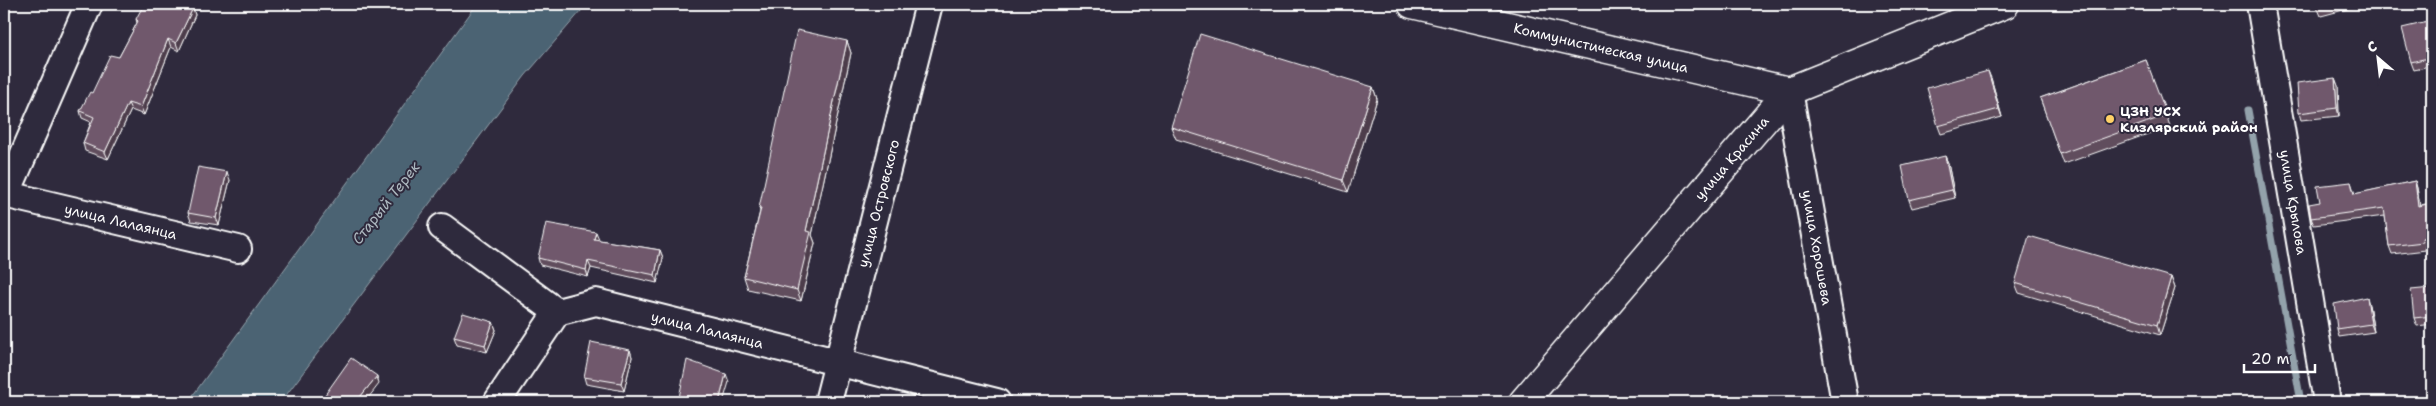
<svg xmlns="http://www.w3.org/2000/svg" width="2436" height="406" viewBox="0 0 2436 406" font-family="'Shantell Sans',sans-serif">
	<rect width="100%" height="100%" fill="#2f2a3d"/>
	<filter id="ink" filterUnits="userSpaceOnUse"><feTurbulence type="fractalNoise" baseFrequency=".02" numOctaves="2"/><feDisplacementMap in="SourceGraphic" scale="10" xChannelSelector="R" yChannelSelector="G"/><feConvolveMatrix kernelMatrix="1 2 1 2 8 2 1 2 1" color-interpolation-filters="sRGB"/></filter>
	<g filter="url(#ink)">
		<path fill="#4b6473" stroke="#93a2ab" d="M477,4H587L525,76L281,402H188Z"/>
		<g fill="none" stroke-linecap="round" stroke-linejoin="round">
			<path stroke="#93a2ab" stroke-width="7" d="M2248,110L2301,402"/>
			<defs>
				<g id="minor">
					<path id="s1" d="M2260,4L2327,402"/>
					<path id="s2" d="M1789,91L1845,402"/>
					<path id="s3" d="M4,194L238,249"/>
					<path d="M6,195L89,4"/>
					<path id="s4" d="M442,227L557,312L596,302L997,402"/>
					<path d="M497,402L557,312"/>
					<path id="s5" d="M828,402L929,4"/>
				</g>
				<g id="tertiary">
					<path id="s6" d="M1412,4L1789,91"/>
					<path id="s7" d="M1523,402L1789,91L2005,4"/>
				</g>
			</defs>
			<use href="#minor" stroke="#fff" stroke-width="30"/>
			<use href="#tertiary" stroke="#fff" stroke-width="31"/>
			<use href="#minor" stroke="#2f2a3d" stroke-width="26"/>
			<use href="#tertiary" stroke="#2f2a3d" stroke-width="28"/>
		</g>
		<g fill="#604d5d" stroke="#fff">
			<path d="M840,4H857L856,8Z"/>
			<path d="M2316,4H2366L2321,16Z"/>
			<path d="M193,8L195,15L179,51L171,47L144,115L131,110L108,159L85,151L83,143L91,122L82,118L80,111L119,57L137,23L136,19Z"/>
			<path d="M2432,21V65L2414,70L2411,62Z"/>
			<path d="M847,41L851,53L812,235L815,243L801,301L748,289L744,277L760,211L759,208Z"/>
			<path d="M2146,60L2170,126L2064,164L2040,98Z"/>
			<path d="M1991,78L2002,117L1941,134L1938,126Z"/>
			<path d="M2335,78L2338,86L2339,116L2301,120L2299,113Z"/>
			<path d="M1373,87L1377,99L1348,192L1176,139L1171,127Z"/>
			<path d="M1945,156L1948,163L1955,198L1912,208L1909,200Z"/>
			<path d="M230,180L219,225L191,221L188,213Z"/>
			<path d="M2415,181L2417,188L2420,205L2432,203V244L2425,246L2426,250L2392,254L2389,246L2385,216L2314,225L2311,218L2320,202L2351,182L2355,194Z"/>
			<path d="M599,239V240L660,250L663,258L657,283L591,268L588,277L540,265L538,258Z"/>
			<path d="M2171,277L2175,288L2160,335L2019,293L2015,283Z"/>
			<path d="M2432,288V324L2417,326L2414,318Z"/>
			<path d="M2369,305L2374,332L2339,337L2337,329Z"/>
			<path d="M493,322L496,330L487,352L457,345L454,337Z"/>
			<path d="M630,350L632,357L624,391L586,384L584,377Z"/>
		</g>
		<g fill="#4e3e4c" stroke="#fff">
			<path d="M193,8L195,15L179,51L176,43Z"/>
			<path d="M168,39L171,47L144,115L141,107Z"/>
			<path d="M847,41L851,53L812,235L815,243L801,301L797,290L806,231Z"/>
			<path d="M1988,71L1991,78L2002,117L1999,109Z"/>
			<path d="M2335,78L2338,86L2339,116L2337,108Z"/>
			<path d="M1373,87L1377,99L1348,192L1343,180Z"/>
			<path d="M128,103L131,110L108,159L105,152Z"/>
			<path d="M1945,156L1948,163L1955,198L1952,190Z"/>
			<path d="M227,172L230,180L219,225L216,218Z"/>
			<path d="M2415,181L2417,188L2421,213L2418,206Z"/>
			<path d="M596,232L599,239L597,247L594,239Z"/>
			<path d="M660,250L663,258L657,283L655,275Z"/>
			<path d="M588,261L591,268L588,277L586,270Z"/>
			<path d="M2171,277L2175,288L2160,335L2157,325Z"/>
			<path d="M2367,297L2369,305L2374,332L2371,324Z"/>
			<path d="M493,322L496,330L487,352L485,345Z"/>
			<path d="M630,350L632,357L624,391L621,383Z"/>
			<path d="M726,374L729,382L723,402H719Z"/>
			<path d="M377,376L379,384L365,402H356Z"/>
		</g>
		<g fill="#70596c" stroke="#fff">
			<path d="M144,4H185L193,8L176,43L168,39L141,107L128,103L105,152L83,143L94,117L80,111L90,92L92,93L110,55L119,57L138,21L136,19Z"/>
			<path d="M2432,21V57L2411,62L2402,28Z"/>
			<path d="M797,30L847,41L806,231L811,232L797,290L744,277L761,208H759Z"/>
			<path d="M1200,34L1373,87L1343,180L1171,127Z"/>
			<path d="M2146,60L2167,115L2060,154L2040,98Z"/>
			<path d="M1988,71L1999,109L1938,126L1927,88Z"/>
			<path d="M2335,78L2337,108L2299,113L2297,83Z"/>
			<path d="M1945,156L1952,190L1909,200L1902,166Z"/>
			<path d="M198,167L227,172L216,218L188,213Z"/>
			<path d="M2415,181L2418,206L2432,203V236L2422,238L2423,242L2389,246L2384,208L2311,218L2309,204L2320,202L2317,186L2351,182L2354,194Z"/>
			<path d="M546,223L596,232L594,239L660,250L655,275L588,261L586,270L538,258Z"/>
			<path d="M2029,236L2171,277L2157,325L2015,283Z"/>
			<path d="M2432,288V316L2414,318L2411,290Z"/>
			<path d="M2367,297L2371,324L2337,329L2334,304Z"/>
			<path d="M463,313L493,322L485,345L454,337Z"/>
			<path d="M591,342L630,350L621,383L584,377Z"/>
			<path d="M351,358L377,376L356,402H326L322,399Z"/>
			<path d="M687,360L726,374L719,402H678Z"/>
		</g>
	</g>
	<circle fill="#ffd166" stroke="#2f2a3d" stroke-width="2" cx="2110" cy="119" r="5"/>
	<g text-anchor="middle" stroke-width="4" stroke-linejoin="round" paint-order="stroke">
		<g font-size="14" fill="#fff" stroke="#2f2a3d">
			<text dy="5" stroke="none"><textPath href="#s6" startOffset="194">Коммунистическая улица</textPath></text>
			<text dy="5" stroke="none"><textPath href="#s7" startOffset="321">улица Красина</textPath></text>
			<text dy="5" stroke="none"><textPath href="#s5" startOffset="205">улица Островского</textPath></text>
			<text dy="5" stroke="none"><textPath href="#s1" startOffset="201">улица Крылова</textPath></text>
			<text dy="5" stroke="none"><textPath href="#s3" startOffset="120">улица Лалаянца</textPath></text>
			<text dy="5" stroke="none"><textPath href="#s2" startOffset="159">улица Хорошева</textPath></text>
			<text dy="5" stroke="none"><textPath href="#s4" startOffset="298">улица Лалаянца</textPath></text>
		</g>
		<g font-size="14" font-weight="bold" fill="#fff" stroke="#2f2a3d" text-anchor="start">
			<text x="2120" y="116">ЦЗН УСХ<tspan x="2120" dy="16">Кизлярский район</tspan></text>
		</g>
		<g font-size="15" font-style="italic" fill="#aeb9c0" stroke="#2f2a3d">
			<text transform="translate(386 203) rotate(-52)" y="5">Старый Терек</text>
		</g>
	</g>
	<rect width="2436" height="406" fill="none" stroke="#2f2a3d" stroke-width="20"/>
	<rect x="10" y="10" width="2416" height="386" fill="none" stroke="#fff" stroke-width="2" filter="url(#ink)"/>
	<g transform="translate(2378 58) rotate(332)" stroke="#2f2a3d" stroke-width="4" paint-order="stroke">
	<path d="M0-4L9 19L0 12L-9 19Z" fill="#ffffff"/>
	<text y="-8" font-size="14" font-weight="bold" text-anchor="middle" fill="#ffffff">С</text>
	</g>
	<path d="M2244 364v8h71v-8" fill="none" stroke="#ffffff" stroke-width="2.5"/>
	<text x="2251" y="364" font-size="15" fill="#ffffff" stroke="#2f2a3d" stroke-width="4" paint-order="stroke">20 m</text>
</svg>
